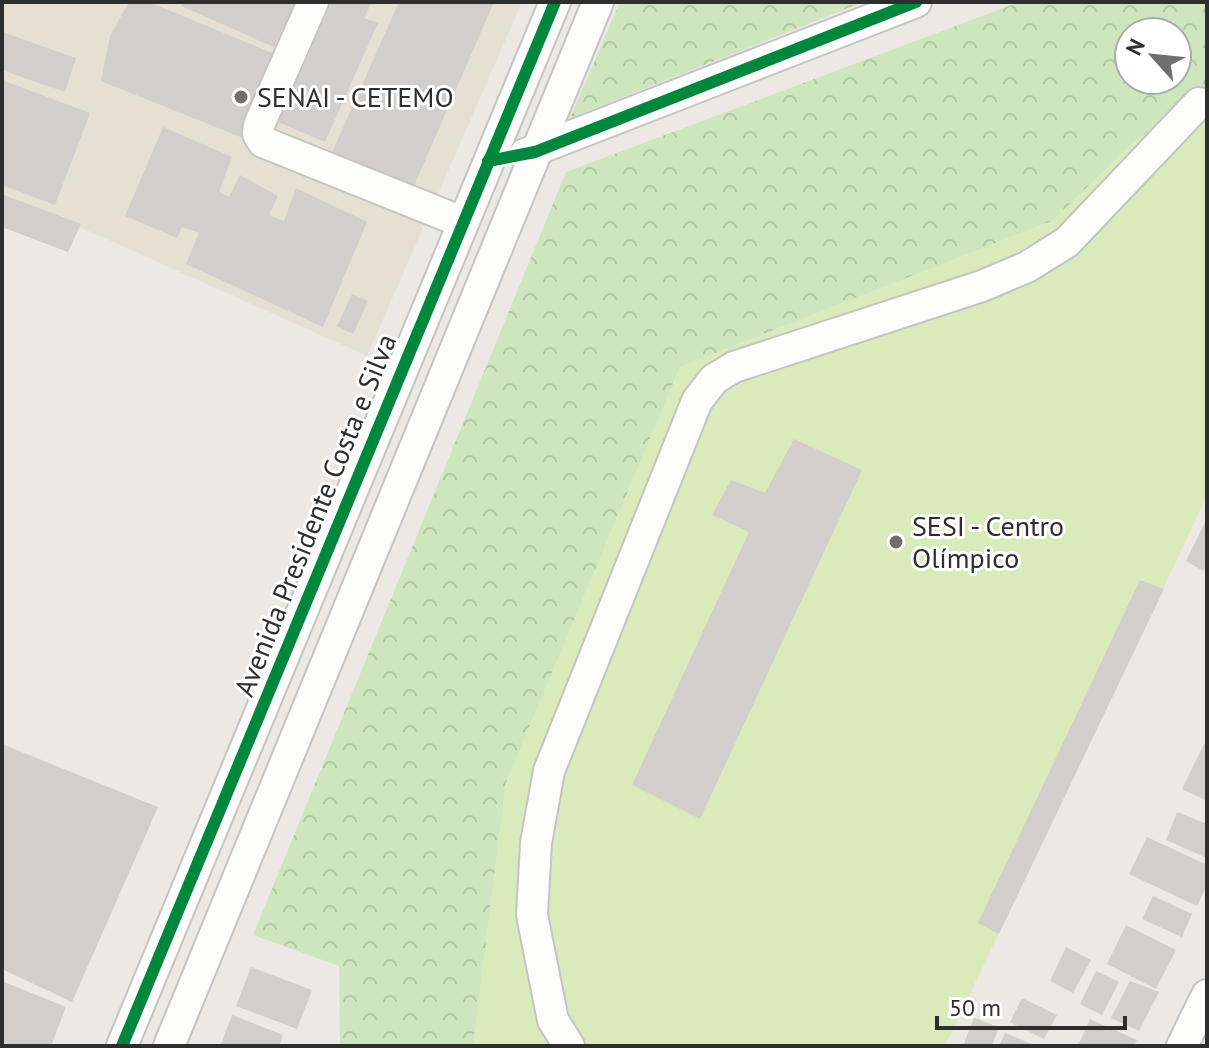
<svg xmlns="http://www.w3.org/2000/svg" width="1209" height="1048" viewBox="0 0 1209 1048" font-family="'PT Sans',sans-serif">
	<defs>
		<pattern id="forest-crowns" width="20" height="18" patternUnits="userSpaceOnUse" patternTransform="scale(2)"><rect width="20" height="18" fill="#cee6be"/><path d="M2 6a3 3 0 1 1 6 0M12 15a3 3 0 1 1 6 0" fill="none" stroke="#b1c6a4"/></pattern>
	</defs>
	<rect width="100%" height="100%" fill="#ece8e4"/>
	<path fill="#e6e0d3" d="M2,2H522L367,356L2,192Z"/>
	<g fill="url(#forest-crowns)" fill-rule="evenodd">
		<path d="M620,2H864L570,118Z"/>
		<path d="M1019,2H1207V85L1130,146L1052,221L680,367L506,783L473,1046H340L339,966L253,935L566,172ZM1129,32H1177V80H1129Z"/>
	</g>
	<path fill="#d9eabb" d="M1207,85V496L945,1046L473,1045L506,783L680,367L1052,221L1130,146Z"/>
	<g fill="#d1cecb">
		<path d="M129,2H149L277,55L254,94L243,138L101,81L110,36Z"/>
		<path d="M183,2H295L274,47L181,6Z"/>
		<path d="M332,2H372L364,18L378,23L325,142L278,122Z"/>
		<path d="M399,2H494L410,195L330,157Z"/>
		<path d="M2,32L76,58L65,92L2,70Z"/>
		<path d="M2,80L90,113L55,205L2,185Z"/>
		<path d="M163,127L232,157L219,192L229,197L240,175L278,196L269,215L284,221L296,188L367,222L323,327L186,264L199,233L182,227L177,238L125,216Z"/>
		<path d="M2,194L81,224L68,252L2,227Z"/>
		<path d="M352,294L368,301L353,334L337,326Z"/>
		<path d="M794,439L862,470L700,819L632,785L749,532L712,515L731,480L765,493Z"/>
		<path d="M1207,518V563L1203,571L1186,561Z"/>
		<path d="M1140,580L1164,589L999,934L978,923Z"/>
		<path d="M2,744L158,807L72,1002L2,969Z"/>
		<path d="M1204,744L1207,746V801L1182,789Z"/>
		<path d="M1177,812L1207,824V858L1166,840Z"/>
		<path d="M1147,837L1207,865V885L1197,906L1129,874Z"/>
		<path d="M1153,896L1192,914L1182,937L1142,919Z"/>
		<path d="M1126,925L1176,950L1156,989L1107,964Z"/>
		<path d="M1066,947L1091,960L1073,993L1050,981Z"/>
		<path d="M251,967L312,990L297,1029L236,1006Z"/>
		<path d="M1096,971L1119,982L1102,1015L1080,1004Z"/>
		<path d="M2,981L66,1007L51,1046H2Z"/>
		<path d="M1130,981L1159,992L1139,1031L1111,1018Z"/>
		<path d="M1022,998L1057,1015L1044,1039L1010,1022Z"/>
		<path d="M232,1015L283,1035L279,1046H220Z"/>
		<path d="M974,1018L999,1027L992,1046H963Z"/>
		<path d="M1090,1019L1137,1040L1134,1046H1078Z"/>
		<path d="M1005,1033L1037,1046H999Z"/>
	</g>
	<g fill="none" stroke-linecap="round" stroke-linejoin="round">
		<defs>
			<g id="minor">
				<path d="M313,2L259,125L258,134L263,142L462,222"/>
				<path d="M525,154L916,2"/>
				<path d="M122,1046L555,2"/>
				<path d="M169,1046L598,2"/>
				<path d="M569,1046L553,1020L532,915L536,843L549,771L697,401L714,379L734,367L982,286L1027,267L1067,242L1199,103"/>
				<path d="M1182,1046L1207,995"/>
			</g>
		</defs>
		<use href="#minor" stroke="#c5c4c5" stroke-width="34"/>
		<use href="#minor" stroke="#fcfcfb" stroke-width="30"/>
		<defs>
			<g id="cycleway">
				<path d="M488,161L535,152L916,2"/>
				<path d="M122,1046L555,2"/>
			</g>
		</defs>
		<use href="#cycleway" stroke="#fff" stroke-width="17"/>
		<use href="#cycleway" stroke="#00873e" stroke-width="12"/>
	</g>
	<g fill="#706f6e" stroke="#fff" stroke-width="3">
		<circle cx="241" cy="97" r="8"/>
		<circle cx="896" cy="542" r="8"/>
	</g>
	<g text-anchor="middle" stroke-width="6" stroke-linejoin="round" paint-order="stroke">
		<g font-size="28" fill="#2e2e2e" stroke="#fff" text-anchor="start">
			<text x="257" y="107">SENAI - CETEMO</text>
			<text x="912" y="536">SESI - Centro<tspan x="912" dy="32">Olímpico</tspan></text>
		</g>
		<g font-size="28" fill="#2e2e2e" stroke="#fff">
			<text transform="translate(315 515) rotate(-68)" y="10">Avenida Presidente Costa e Silva</text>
		</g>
	</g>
	<rect width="1209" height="1048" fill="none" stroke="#2e2e2e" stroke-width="8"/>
	<g transform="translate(1153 56) rotate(297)"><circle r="38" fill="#ffffff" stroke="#ababab" stroke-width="2"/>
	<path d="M0-6L14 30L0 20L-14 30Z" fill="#706f6e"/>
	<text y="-12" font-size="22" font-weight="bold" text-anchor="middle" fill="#2e2e2e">N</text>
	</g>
	<path d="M937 1016v12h188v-12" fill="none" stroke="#2e2e2e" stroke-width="4"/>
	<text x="949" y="1016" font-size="24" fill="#2e2e2e" stroke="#ffffff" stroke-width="6" paint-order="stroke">50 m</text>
</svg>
